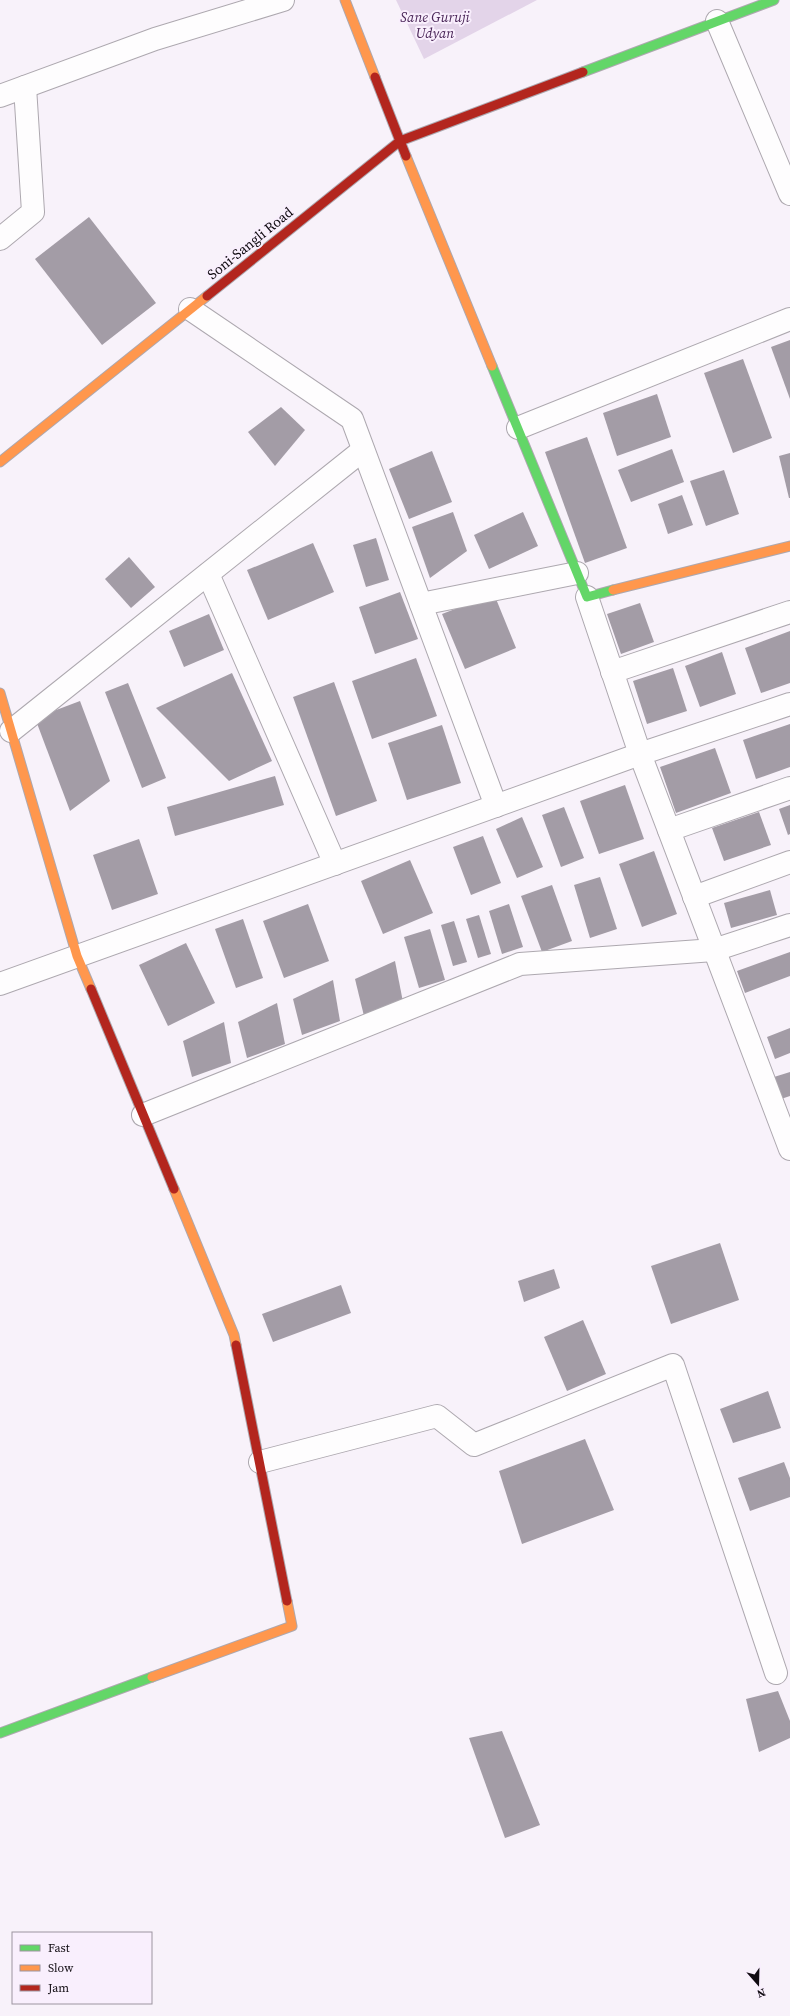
<svg xmlns="http://www.w3.org/2000/svg" width="790" height="2016" viewBox="0 0 790 2016" font-family="'Source Serif 4',serif">
	<rect width="100%" height="100%" fill="#f8f2fa"/>
	<path fill="#e3d4e9" d="M396,0H537L424,59Z"/>
	<g fill="#a39ca6">
		<path d="M89,217L156,303L102,345L35,259Z"/>
		<path d="M790,340V399L771,347Z"/>
		<path d="M743,359L772,438L733,453L704,373Z"/>
		<path d="M657,394L671,437L617,456L603,413Z"/>
		<path d="M281,407L305,430L275,466L248,432Z"/>
		<path d="M587,437L627,548L585,563L545,452Z"/>
		<path d="M672,449L684,482L631,502L618,470Z"/>
		<path d="M432,451L452,502L409,519L389,469Z"/>
		<path d="M790,453V498H789L779,456Z"/>
		<path d="M724,470L739,514L706,526L690,481Z"/>
		<path d="M682,495L693,525L668,534L658,504Z"/>
		<path d="M453,512L467,551L430,578L412,527Z"/>
		<path d="M523,512L538,546L489,569L474,535Z"/>
		<path d="M376,538L389,580L366,587L353,545Z"/>
		<path d="M313,543L334,592L268,620L247,570Z"/>
		<path d="M129,557L155,587L131,608L105,579Z"/>
		<path d="M400,592L418,639L375,654L359,607Z"/>
		<path d="M494,594L516,648L465,669L442,614Z"/>
		<path d="M640,603L654,642L621,654L607,614Z"/>
		<path d="M209,614L224,650L184,667L169,631Z"/>
		<path d="M790,631V683L761,693L745,648Z"/>
		<path d="M722,652L736,694L700,707L685,666Z"/>
		<path d="M416,658L437,716L372,739L352,681Z"/>
		<path d="M673,668L687,711L647,724L633,681Z"/>
		<path d="M232,673L272,761L229,781L156,708Z"/>
		<path d="M334,682L377,801L336,816L293,697Z"/>
		<path d="M128,683L166,778L142,788L105,692Z"/>
		<path d="M80,701L110,781L70,811L35,718Z"/>
		<path d="M790,724V767L756,779L743,740Z"/>
		<path d="M442,725L461,783L407,800L388,743Z"/>
		<path d="M715,748L731,793L676,813L660,767Z"/>
		<path d="M275,776L284,805L175,836L167,807Z"/>
		<path d="M625,785L644,839L599,854L580,801Z"/>
		<path d="M790,805V834L788,835L779,809Z"/>
		<path d="M564,807L584,858L561,867L542,815Z"/>
		<path d="M759,812L771,845L724,861L712,828Z"/>
		<path d="M522,817L543,867L517,878L496,829Z"/>
		<path d="M483,836L501,883L471,895L453,847Z"/>
		<path d="M139,839L158,894L112,910L93,855Z"/>
		<path d="M654,851L677,914L642,927L619,864Z"/>
		<path d="M410,860L433,913L383,934L361,881Z"/>
		<path d="M600,877L617,929L590,938L574,885Z"/>
		<path d="M552,885L572,941L542,952L521,896Z"/>
		<path d="M770,890L777,915L731,928L724,903Z"/>
		<path d="M308,904L329,961L284,978L263,921Z"/>
		<path d="M509,904L523,947L502,954L489,911Z"/>
		<path d="M479,915L491,954L478,958L466,919Z"/>
		<path d="M243,919L263,978L236,988L215,929Z"/>
		<path d="M454,921L467,962L453,966L441,925Z"/>
		<path d="M430,929L445,980L419,988L404,937Z"/>
		<path d="M186,943L215,1003L168,1026L139,965Z"/>
		<path d="M790,952V976L745,993L737,971Z"/>
		<path d="M395,961L403,1002L364,1016L355,979Z"/>
		<path d="M333,980L340,1021L302,1035L293,999Z"/>
		<path d="M277,1003L285,1044L247,1058L238,1022Z"/>
		<path d="M224,1022L231,1063L192,1077L183,1041Z"/>
		<path d="M790,1028V1053L775,1059L767,1037Z"/>
		<path d="M790,1072V1096L781,1099L774,1077Z"/>
		<path d="M720,1243L739,1300L671,1324L651,1266Z"/>
		<path d="M554,1269L560,1288L524,1302L518,1281Z"/>
		<path d="M341,1285L351,1313L273,1342L262,1314Z"/>
		<path d="M583,1320L606,1374L567,1391L544,1337Z"/>
		<path d="M768,1391L781,1428L733,1443L720,1409Z"/>
		<path d="M585,1439L614,1510L522,1544L499,1471Z"/>
		<path d="M784,1462L790,1478V1497L750,1511L738,1478Z"/>
		<path d="M778,1691L790,1721V1738L759,1752L746,1699Z"/>
		<path d="M502,1731L540,1825L505,1838L469,1738Z"/>
	</g>
	<g fill="none" stroke-linecap="round" stroke-linejoin="round">
		<defs>
			<g id="street">
				<path d="M717,21L790,194"/>
				<path d="M0,96L155,39L283,0"/>
				<path d="M0,239L33,212L25,87"/>
				<path d="M190,309L352,419L496,806"/>
				<path d="M518,428L790,319"/>
				<path d="M208,574L335,864"/>
				<path d="M421,604L577,573"/>
				<path d="M612,672L790,612"/>
				<path d="M790,704L640,754L790,1149"/>
				<path d="M11,731L363,450"/>
				<path d="M669,830L790,788"/>
				<path d="M694,897L790,862"/>
				<path d="M0,984L640,754L587,597"/>
				<path d="M143,1115L520,964L714,950L790,925"/>
				<path d="M260,1462L437,1416L474,1445L673,1365L776,1673"/>
			</g>
			<g id="fast">
				<path d="M583,72L774,0"/>
				<path d="M492,366L587,597L613,590"/>
				<path d="M0,1733L152,1677"/>
			</g>
			<g id="slow">
				<path d="M345,0L375,77"/>
				<path d="M406,156L492,366"/>
				<path d="M0,462L207,296"/>
				<path d="M613,590L790,546"/>
				<path d="M0,693L77,956L91,989"/>
				<path d="M174,1189L234,1335L236,1345"/>
				<path d="M152,1677L292,1626L287,1601"/>
			</g>
			<g id="jam">
				<path d="M406,156L400,141L583,72"/>
				<path d="M207,296L400,141L375,77"/>
				<path d="M91,989L174,1189"/>
				<path d="M236,1345L287,1601"/>
			</g>
		</defs>
		<use href="#street" stroke="#ada8af" stroke-width="24"/>
		<use href="#fast" stroke="#ada8af" stroke-width="11"/>
		<use href="#slow" stroke="#ada8af" stroke-width="11"/>
		<use href="#jam" stroke="#ada8af" stroke-width="11"/>
		<use href="#street" stroke="#fefdfe" stroke-width="22"/>
		<use href="#fast" stroke="#63d668" stroke-width="9"/>
		<use href="#slow" stroke="#ff974d" stroke-width="9"/>
		<use href="#jam" stroke="#b3261e" stroke-width="9"/>
	</g>
	<g text-anchor="middle" stroke-width="4" stroke-linejoin="round" paint-order="stroke">
		<g font-size="14" font-style="italic" fill="#4b2759" stroke="#f9effd">
			<text x="435" y="22">Sane Guruji<tspan x="435" dy="16">Udyan</tspan></text>
		</g>
		<g font-size="14" fill="#100b11" stroke="#f9effd">
			<text transform="translate(250 243) rotate(-39)" y="5">Soni-Sangli Road</text>
		</g>
	</g>
	<rect x="12" y="1932" width="140" height="72" fill="#f9effd" stroke="#9c949f"/>
	<rect x="20" y="1945" width="20" height="6" fill="#63d668" stroke="#9c949f"/>
	<text x="48" y="1952" font-size="12" fill="#100b11">Fast</text>
	<rect x="20" y="1965" width="20" height="6" fill="#ff974d" stroke="#9c949f"/>
	<text x="48" y="1972" font-size="12" fill="#100b11">Slow</text>
	<rect x="20" y="1985" width="20" height="6" fill="#b3261e" stroke="#9c949f"/>
	<text x="48" y="1992" font-size="12" fill="#100b11">Jam</text>
	<g transform="translate(758 1984) rotate(160)" stroke="#f9effd" stroke-width="3" paint-order="stroke">
	<path d="M0-3L7 15L0 10L-7 15Z" fill="#100b11"/>
	<text y="-6" font-size="11" font-weight="bold" text-anchor="middle" fill="#100b11">N</text>
	</g>
</svg>
